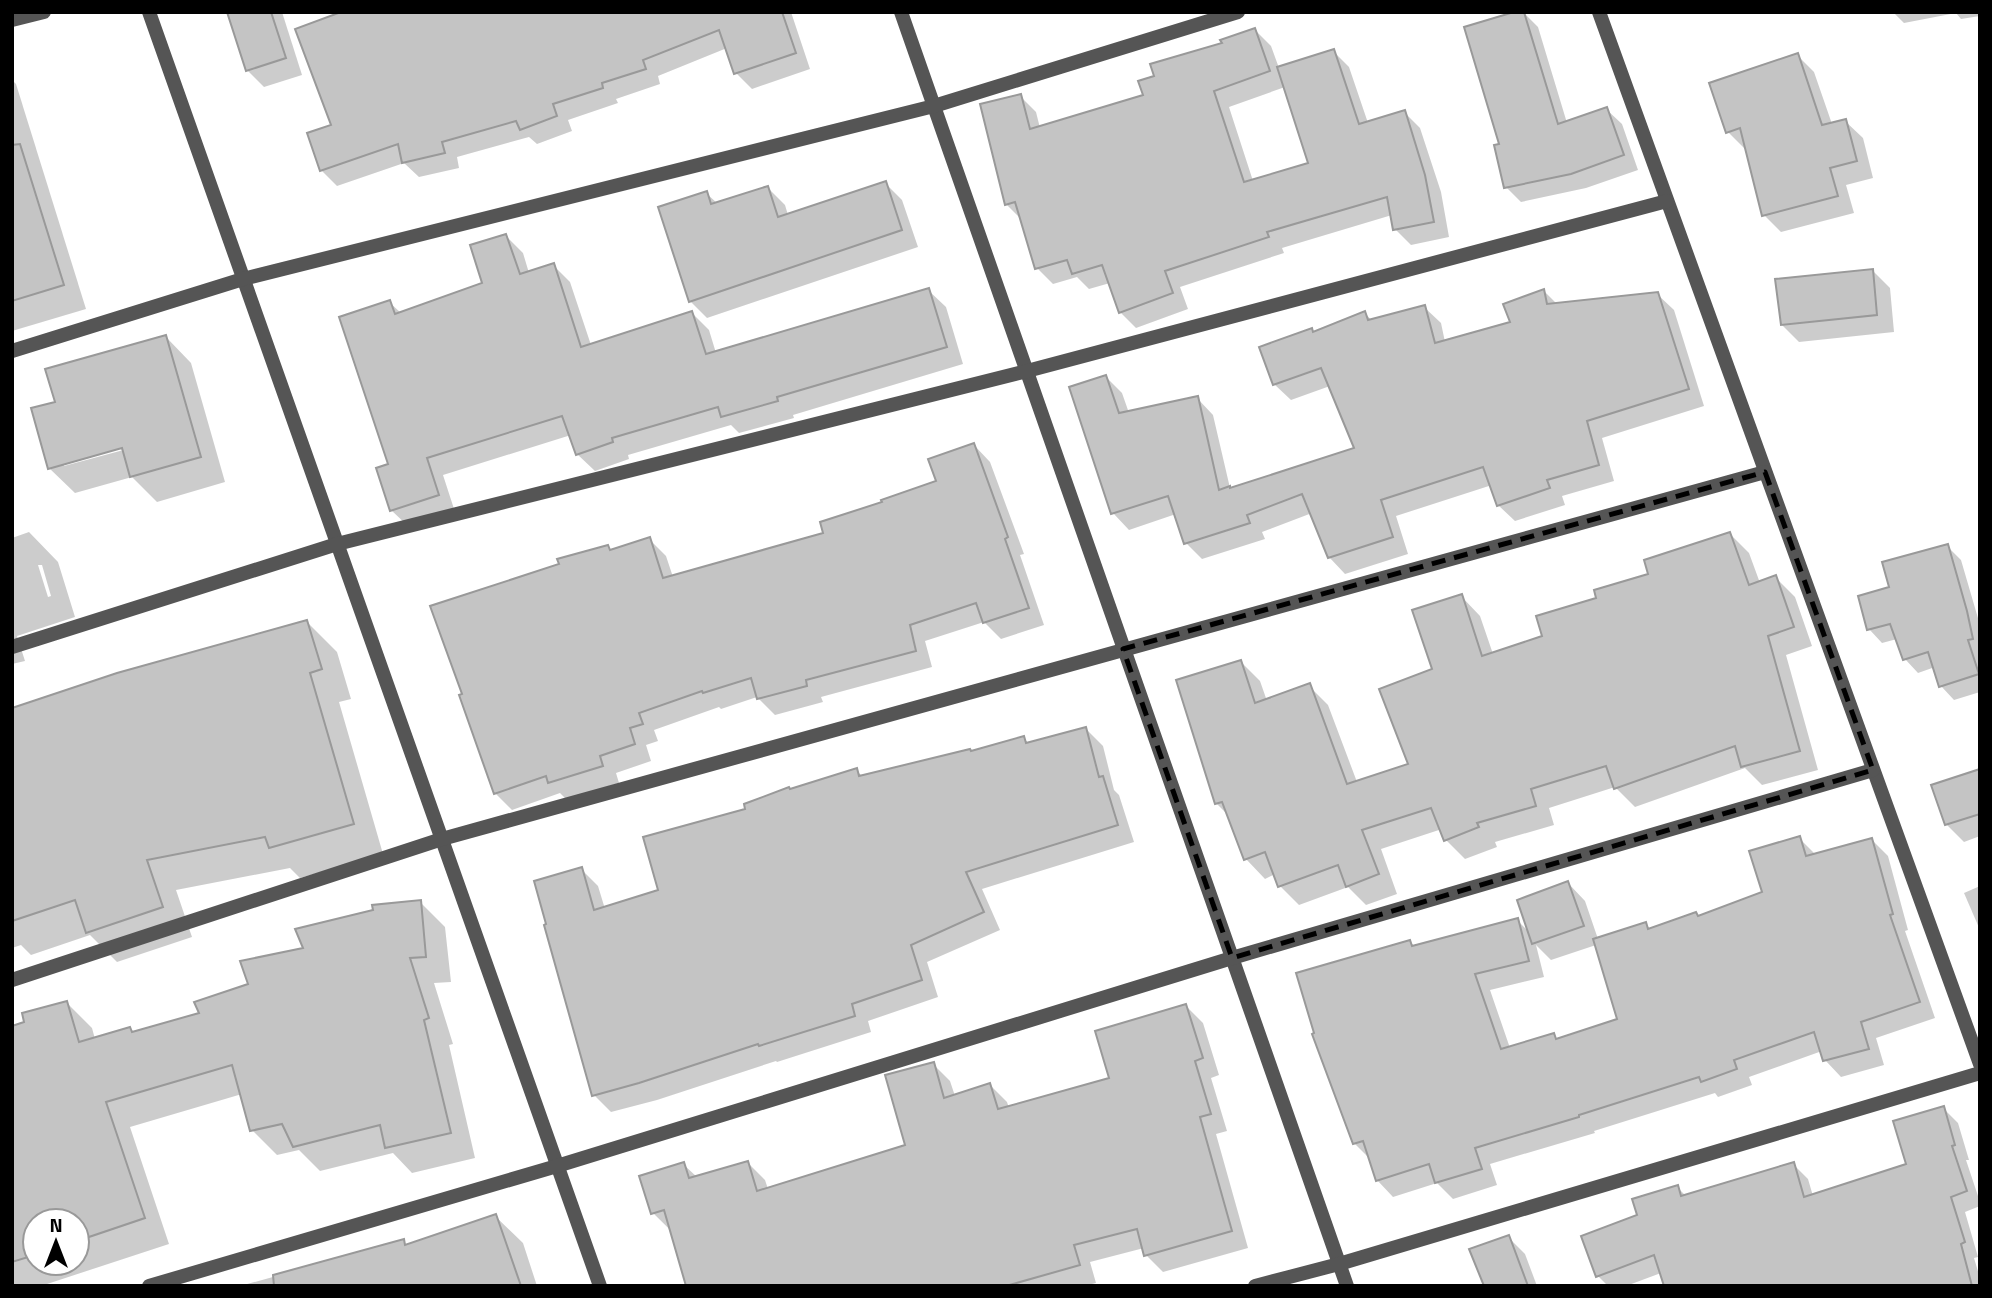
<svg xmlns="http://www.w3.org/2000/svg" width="1992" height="1298" viewBox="0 0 1992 1298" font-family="'Titillium Web',sans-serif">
	<rect width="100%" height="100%" fill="#fff"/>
	<g fill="#0003" fill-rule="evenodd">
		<path d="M229,12H282L302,75L264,87L247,70Z"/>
		<path d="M341,12H791L810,69L752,89L736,73L727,48L658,76L660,84L616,99L618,103L568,120L572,131L537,144L529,137L457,157L459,168L419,177L404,163L337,186L321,170L333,126Z"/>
		<path d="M1523,12L1538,27L1567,123L1606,109L1622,124L1638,170L1586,188L1521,202L1506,187L1501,145Z"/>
		<path d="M1893,12H1980V16L1961,19L1956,13L1904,23Z"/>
		<path d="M1255,30L1271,46L1279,68L1333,51L1349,67L1368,123L1404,112L1420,128L1441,192L1449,237L1411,245L1395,229L1392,215L1282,248L1284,253L1180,287L1188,309L1136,328L1120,312L1110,283L1089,289L1077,277L1053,284L1037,268L1022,220L1006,204L1020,96L1036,112L1040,128L1145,97L1224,44ZM1285,87L1310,164L1253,181L1229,107Z"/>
		<path d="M1797,55L1814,72L1832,124L1845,121L1863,138L1873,178L1846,185L1854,213L1781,232L1764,215L1747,149H1745L1728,132Z"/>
		<path d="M12,80L16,84L86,309L12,331Z"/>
		<path d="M885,183L902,200L918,247L707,318L690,301L706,193L718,204L768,188L785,205L788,215Z"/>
		<path d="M506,236L523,253L529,273L553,265L570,282L591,345L692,313L709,330L716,353L928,290L946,307L963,364L793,415L794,418L739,433L731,425L628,455L629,459L595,471L577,454L571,435L443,475L455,512L409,527L391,510L389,302L401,313L485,284Z"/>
		<path d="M1872,270L1890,288L1894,332L1799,342L1782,325Z"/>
		<path d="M1544,291L1557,304L1657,294L1674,310L1704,406L1602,438L1614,481L1562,496L1565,505L1515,521L1498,505L1492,485L1396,516L1408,554L1345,574L1329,557L1312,513L1262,532L1265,539L1202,559L1186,543L1176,514L1129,530L1113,513L1106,377L1122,393L1129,413L1197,398L1213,415L1230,488L1356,449L1330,386L1291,400L1274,384L1312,330L1314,333L1365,313L1372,321L1424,307L1441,323L1445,342L1512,324Z"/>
		<path d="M166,337L191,363L225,482L157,502L132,477L75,493L49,468L57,403ZM130,444L131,448L64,466V463Z"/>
		<path d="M974,445L990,462L1024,554L1020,555L1044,625L1001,639L984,622L925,641L932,667L821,697L823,702L775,715L757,697L721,709L719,707L654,730L658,741L646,745L651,761L616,773L619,783L566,799L560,793L512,810L495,793L561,565L607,546L612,551L649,539L666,556L673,577L825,534L938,483Z"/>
		<path d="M29,532L58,562L75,617L17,636L25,661L12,664V538ZM38,565H42L51,596L48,597Z"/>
		<path d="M1730,534L1749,553L1760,583L1775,577L1795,597L1812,646L1786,655L1818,770L1762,785L1745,768L1635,807L1615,787L1549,808L1554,825L1495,842L1497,847L1465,859L1446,840L1442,829L1381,849L1397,894L1366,905L1348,887L1299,905L1280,886L1275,874L1265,879L1246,859L1230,817L1216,803L1241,662L1260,681L1267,701L1309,686L1328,705L1357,782L1411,765L1434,670L1461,596L1480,616L1493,654L1545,637L1598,599L1650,575Z"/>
		<path d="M1947,546L1961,560L1980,625V692L1954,700L1941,686L1935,667L1918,673L1905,659L1897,639L1882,643L1869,629L1891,589Z"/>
		<path d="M307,622L337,652L351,699L339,702L383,854L300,878L290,868L176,890L192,937L117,962L90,935L31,955L21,945L12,948V710Z"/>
		<path d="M1086,729L1103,746L1114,790L1119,795L1134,842L982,889L1000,930L927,962L938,997L868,1021L871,1032L777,1062L776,1061L657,1100L611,1112L594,1095L581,869L598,886L605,909L660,891L748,810L856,770L863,777L972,753L1023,738L1029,744Z"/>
		<path d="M1980,771V836L1964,842L1946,824Z"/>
		<path d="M1799,838L1816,855L1872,840L1888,856L1908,930L1905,931L1935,1018L1876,1038L1884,1065L1841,1077L1825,1060L1822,1051L1749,1077L1752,1085L1718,1097L1715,1093L1594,1131L1595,1133L1490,1164L1497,1185L1453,1199L1437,1183L1393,1197L1377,1180L1370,1159L1354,1143L1409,942L1415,947L1517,920L1530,933L1568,883L1585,901L1598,939L1646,924L1651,930L1699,917L1764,893ZM1536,945L1551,960L1596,945L1619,1021L1558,1040L1553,1035L1510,1048L1490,990L1544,977Z"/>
		<path d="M1980,886V930L1964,893Z"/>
		<path d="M420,902L445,927L451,982L434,983L453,1044L449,1045L475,1158L412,1173L393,1153L320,1171L299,1150L277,1155L252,1130L242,1094L130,1127L169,1244L41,1286H12V1028L67,1003L92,1028L95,1039L130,1029L134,1033L201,1014L306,949ZM35,1221H77V1263H35Z"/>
		<path d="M1186,1006L1203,1023L1219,1075L1211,1078L1227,1131L1216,1134L1248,1248L1163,1272L1146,1255L1144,1248L1090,1262L1096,1283L1084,1286H727L653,1213L683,1164L698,1178L748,1163L765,1180L768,1189L907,1146L933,1064L950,1081L955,1096L990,1085L1007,1102L1009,1108L1112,1079Z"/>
		<path d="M1943,1108L1958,1123L1969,1160H1966L1980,1202V1206L1965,1212L1978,1257L1974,1258L1980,1278V1286H1665L1661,1273L1626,1286H1608L1598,1276L1640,1216L1677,1187L1686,1196L1793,1164L1808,1179L1813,1196L1908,1166Z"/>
		<path d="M495,1216L523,1243L537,1286H240L403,1241L407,1246Z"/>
		<path d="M1508,1237L1525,1254L1537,1286H1485Z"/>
	</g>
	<g fill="#c4c4c4" stroke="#999" stroke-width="2">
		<path d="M227,12H271L286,58L246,71Z"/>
		<path d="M341,12H782L796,53L734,74L719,30L643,60L646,69L602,83L603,88L553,104L557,116L520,130L516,121L442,142L445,153L402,163L398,144L320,171L307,133L331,125L295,29Z"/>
		<path d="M1514,12H1524L1558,124L1607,107L1624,155L1571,174L1504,188L1494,145L1499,144L1464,27Z"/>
		<path d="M1255,28L1270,71L1214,91L1244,182L1308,163L1277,67L1334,49L1359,124L1405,110L1425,175L1434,222L1393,230L1387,197L1267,232L1269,237L1165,271L1173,293L1119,313L1102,265L1072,274L1067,260L1035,269L1015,202L1005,205L980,104L1021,94L1030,129L1143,95L1138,81L1154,76L1150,64L1222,43L1220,40Z"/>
		<path d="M1798,53L1822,125L1846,119L1857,161L1830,168L1838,196L1762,216L1740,128L1726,133L1709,83Z"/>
		<path d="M20,144L64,285L12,301V145Z"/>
		<path d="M886,181L902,230L689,302L658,207L707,191L711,204L768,186L778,217Z"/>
		<path d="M506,234L520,274L554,263L581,347L692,311L706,354L929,288L947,347L777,397L778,401L721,417L718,407L612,438L613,442L576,455L562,416L427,458L439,495L390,511L376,468L388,464L339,317L390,300L395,314L482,283L470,245Z"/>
		<path d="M1873,269L1877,315L1781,325L1775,279Z"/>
		<path d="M1544,289L1547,304L1658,292L1689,389L1587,421L1599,465L1547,480L1550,488L1497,506L1483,467L1381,500L1393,537L1328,558L1302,494L1247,515L1250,523L1184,544L1168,496L1111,514L1069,387L1106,375L1119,413L1198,396L1219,490L1230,486V488L1354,448L1321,368L1273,385L1259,347L1312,328L1313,332L1365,311L1368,320L1425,305L1435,343L1510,322L1503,304Z"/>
		<path d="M166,335L201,457L130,477L122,448L48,469L31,408L55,402L45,369Z"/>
		<path d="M974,443L1008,537L1005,539L1029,608L983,623L976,603L910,625L916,651L806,680L807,686L757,699L751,678L703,693L702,691L639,713L643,724L630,728L635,744L600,756L603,766L548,783L546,776L494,794L459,695L462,694L430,606L559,564L557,559L608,545L610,550L650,537L663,578L823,533L820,522L882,502L881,500L936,481L928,459Z"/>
		<path d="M1730,532L1749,585L1776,575L1794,627L1768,636L1800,751L1741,767L1735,746L1614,789L1606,766L1531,789L1536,806L1477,823L1479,827L1444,841L1431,808L1362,830L1379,874L1346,887L1338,865L1278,887L1265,852L1244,860L1222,802L1215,804L1176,680L1241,660L1255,703L1310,683L1347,784L1408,764L1379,689L1432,669L1412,610L1462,594L1482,656L1542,636L1536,616L1596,598L1594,590L1648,574L1644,560Z"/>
		<path d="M1948,544L1967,611L1973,639L1968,640L1979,674L1939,687L1928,652L1903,660L1890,624L1867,630L1858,596L1889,587L1882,562Z"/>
		<path d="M307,620L322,669L310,673L354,824L269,848L265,837L147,860L163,907L86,933L75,900L12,921V708L117,673Z"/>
		<path d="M1086,727L1099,777L1103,776L1118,825L966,872L984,912L911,945L922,980L852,1004L855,1016L759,1046L758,1044L639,1083L592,1096L544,925L546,924L534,881L582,867L594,910L658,890L643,837L745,809L744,804L789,787L790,789L857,768L859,776L970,749L971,751L1024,736L1026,743Z"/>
		<path d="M1980,769V814L1945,825L1931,785Z"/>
		<path d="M1800,836L1806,856L1872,838L1893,914L1890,915L1920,1002L1861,1022L1869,1049L1823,1061L1814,1032L1734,1060L1737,1069L1701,1082L1699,1077L1579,1115V1117L1475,1148L1482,1169L1435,1183L1429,1164L1376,1181L1363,1141L1353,1144L1312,1034L1314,1033L1296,973L1410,940L1412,946L1518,918L1529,961L1475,974L1501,1049L1554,1033L1556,1039L1617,1019L1593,939L1646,922L1648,929L1696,912L1698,916L1762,892L1749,851Z"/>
		<path d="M1568,881L1584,926L1532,944L1517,900Z"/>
		<path d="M421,900L426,957L410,958L429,1018L424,1020L451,1133L385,1148L380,1125L293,1147L282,1124L250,1131L232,1065L106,1102L145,1218L77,1241V1221H35V1255L12,1262V1026L24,1022L22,1013L67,1001L79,1042L130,1027L132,1032L199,1013L194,1002L248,984L240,961L303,948L295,929L373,910L372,905Z"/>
		<path d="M1186,1004L1203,1058L1195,1061L1211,1114L1200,1117L1232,1231L1144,1256L1137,1229L1074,1245L1080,1265L1006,1286H686L664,1210L651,1214L639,1176L684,1162L689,1178L748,1161L757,1191L905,1145L885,1075L934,1062L944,1098L990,1083L998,1109L1109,1078L1095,1031Z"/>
		<path d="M1944,1106L1955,1145L1952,1146L1967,1191L1951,1197L1965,1242L1961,1244L1972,1286H1664L1654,1255L1596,1277L1581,1236L1637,1215L1632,1199L1678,1185L1681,1196L1794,1162L1804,1197L1906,1164L1893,1121Z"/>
		<path d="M496,1214L521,1286H274L273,1275L404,1239L405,1245Z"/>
		<path d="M1509,1235L1528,1286H1484L1469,1249Z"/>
	</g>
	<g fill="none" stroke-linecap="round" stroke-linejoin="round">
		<g stroke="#555" stroke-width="14">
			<path d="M149,12L600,1286"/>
			<path d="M901,12L1347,1286"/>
			<path d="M1599,12L1980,1064"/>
			<path d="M12,20L44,12"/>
			<path d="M12,351L243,279L934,106L1238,12"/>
			<path d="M12,647L337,544L1027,371L1667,201"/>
			<path d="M12,980L442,839L1765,472"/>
			<path d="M149,1286L557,1166L1232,958L1873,770"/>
			<path d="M1255,1286L1339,1264L1980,1073"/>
		</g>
	</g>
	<path fill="none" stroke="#000" stroke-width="5" stroke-dasharray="14 9" stroke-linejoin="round" d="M1765,472L1873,770L1232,958L1123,649Z"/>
	<rect width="1992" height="1298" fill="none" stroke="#000000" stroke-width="28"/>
	<g transform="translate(56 1242)"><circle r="33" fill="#ffffff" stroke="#999999" stroke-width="2"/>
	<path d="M0-5L12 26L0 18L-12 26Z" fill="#000000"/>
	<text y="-10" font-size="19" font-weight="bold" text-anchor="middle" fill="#000000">N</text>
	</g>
</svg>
